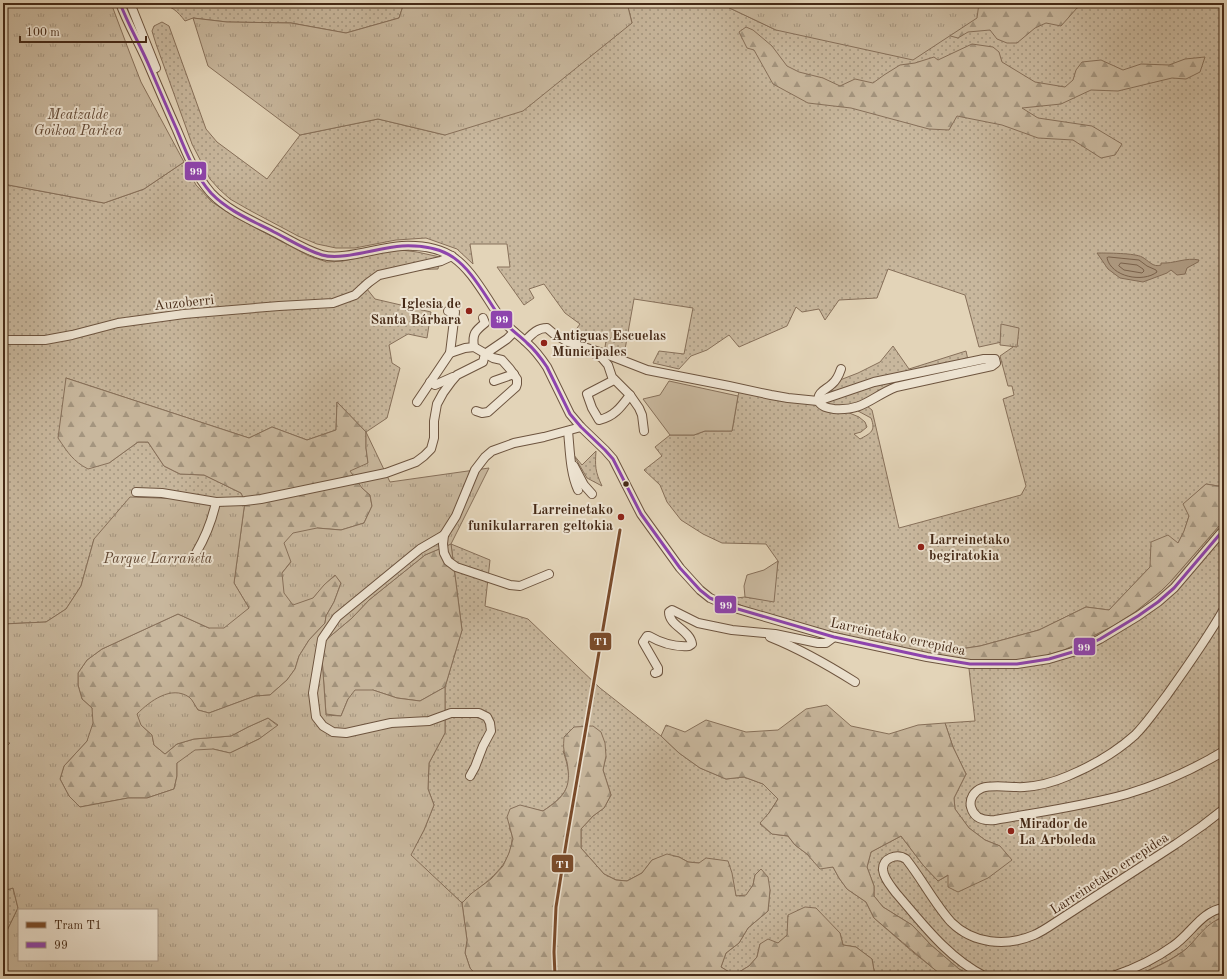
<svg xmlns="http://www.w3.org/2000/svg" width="1227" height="979" viewBox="0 0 1227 979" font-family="'Old Standard TT',serif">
	<defs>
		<pattern id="grass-dots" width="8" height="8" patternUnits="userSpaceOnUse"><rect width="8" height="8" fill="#c8b79d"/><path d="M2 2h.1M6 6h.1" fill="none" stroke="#a4957f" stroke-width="1.8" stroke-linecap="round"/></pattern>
		<pattern id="forest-firs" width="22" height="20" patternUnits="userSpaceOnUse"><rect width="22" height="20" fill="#c8b79d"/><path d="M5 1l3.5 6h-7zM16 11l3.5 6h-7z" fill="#a4957f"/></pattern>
		<pattern id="park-tufts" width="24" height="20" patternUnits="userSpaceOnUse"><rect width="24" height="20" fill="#c8b79d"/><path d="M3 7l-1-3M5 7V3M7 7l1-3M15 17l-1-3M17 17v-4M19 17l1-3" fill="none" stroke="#a4957f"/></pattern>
	</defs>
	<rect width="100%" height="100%" fill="#e3d4b8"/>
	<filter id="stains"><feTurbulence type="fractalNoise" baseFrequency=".005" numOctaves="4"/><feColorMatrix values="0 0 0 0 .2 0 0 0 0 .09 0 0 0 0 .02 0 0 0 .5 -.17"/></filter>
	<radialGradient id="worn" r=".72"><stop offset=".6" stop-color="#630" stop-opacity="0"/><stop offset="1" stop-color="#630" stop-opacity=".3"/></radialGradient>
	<g fill="url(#grass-dots)" stroke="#87705a">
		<path d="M158,3H404L399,18L346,33L291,23L227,22L193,18L185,21C178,12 171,4 159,6Z"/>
		<path d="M627,3H719L776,30L979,3H1224V487L1206,484L1184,504L1189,516L1184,532L1178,543L1150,567L1109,610L1086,607L1039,630L980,646L926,654L840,634L755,612L728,599L745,597L773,601L778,561L766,544L722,543L703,534L681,520L667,502L660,485L644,470L662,456L655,447L670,435H694L705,431H732L738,396L739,392L782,401L812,403L823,409L847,412L859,417L865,422L867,427L861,432L854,434L860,439C871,433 876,431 871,418L858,411L867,406L872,410L899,528L1021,495L1026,486L1003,399L1014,395L1012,386H1008L1000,356L1013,347L1011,340L979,347L965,295L888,269L877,298L839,300L825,320L819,309L802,312L796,307L787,326L739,347L729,335L707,350L691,356L679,369L653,363L659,351L684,354L693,308L634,299L624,355L605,347L606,341L586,335L583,340L572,335L580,324L565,313L544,284L529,289L534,298L524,305L497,267H510L507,244H470L473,264L457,249L426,238L396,240L355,248H336L317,244L298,236L251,211L230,199L219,189L210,179L192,144L156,44L152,31L154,26L162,22L169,26L206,129L217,142L267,179L300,135L378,119L445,135L632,23Z"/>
		<path d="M184,162L196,185L212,202L235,217L309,256L327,262L343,261L386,252L401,250L417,252L440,257L438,269C421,269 391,272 377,281C374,284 371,287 367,289L375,299L431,312L427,338L408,334L389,345L392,363L400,368L387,418L366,432L337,402L336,430L307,440L272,427L249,438L66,378L109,463L138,442H148L164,466L180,474L204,475L241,493L245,501L94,539L81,586L66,609L46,622L3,624V184L104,203L144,189Z"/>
		<path d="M893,346L909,369L966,351L968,360L835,391H829L822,387L858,373L880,362Z"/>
		<path d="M982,362L983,365L890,386L865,401L844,407L824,404L825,402L867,386Z"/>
		<path d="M596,451C595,466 595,471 602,486L587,478L573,454L582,465Z"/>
		<path d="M1224,523V918L1218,919L1209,926L1185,950L1168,961L1136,976H971L959,969L931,945L912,925L883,907L874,896V886L867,867L871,852L901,836L923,865L938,881L1000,846L985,840L969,828L955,809L954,798L966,774L953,747L945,723L975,721L968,660L1045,656L1064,650L1113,626L1135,612L1161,591L1171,581L1219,526Z"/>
		<path d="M451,544L490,560L485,606L528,619L600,688L661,736L679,753L700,768L726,779L744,777L763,784L778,799L769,813L760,824L772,834L788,836L795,845L807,854L820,868L833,867L839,878L847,889L866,902L874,918L914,953L943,976H875L872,959L856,947L843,945L840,933L788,916V935L778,943L760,944L757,957L749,966L734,975L721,967L726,953L739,943L748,928L768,911L770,890L755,875L753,885L746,896H736L734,887L699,863L688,862L679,857L652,860L642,873L627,881L616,880L604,874L581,848V829L593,816L604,808L611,795L603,770L606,756L563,751C574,782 570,793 543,811L533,809L509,828C511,831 513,836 512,840C510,870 481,884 462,903L410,855L424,830L434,805L428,789L429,763L445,733V687L462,630Z"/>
		<path d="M13,888L18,908L3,939V891Z"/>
	</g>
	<g fill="url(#forest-firs)" stroke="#87705a">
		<path d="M916,3H1089L1077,8L1061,26L1046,23L1035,28L1017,43H1007L997,39L990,30L968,32L958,38L939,33Z"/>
		<path d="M746,27L753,30L772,46L787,66L799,72L823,78L840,86L855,79L873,83L884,75L900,65L915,63L934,57L938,60L972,44L993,47L999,52L1002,62L1035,82L1065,87L1073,80L1076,70L1082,62L1101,60L1123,70L1141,64L1169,65L1185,59L1205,57L1200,72L1186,79L1172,78L1118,91L1091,90L1061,104L1022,108L1038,118L1092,126L1122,144L1115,155L1101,158L1073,140L1038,138L1002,125L957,116L949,130L929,129L851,108L808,103L773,84L754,50L747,48L739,32Z"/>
		<path d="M66,378L249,438L272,427L307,440L336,430L337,402L366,432V448L368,463L362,488L370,495L372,506L364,523L341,530L317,528L282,573L313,598L323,585L336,575L341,583L334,602L326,616L325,623L309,640L299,656L295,669L287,680L270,695L255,696L209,713L198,710L190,698L141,725L152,735L154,745L165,754L177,744L194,739L231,736L248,727L268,718L278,726L259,739L230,753L213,749L177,763V776L174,789L147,798H128L80,807L69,796L60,779L64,766L87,741L92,708L82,699L78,685V673L87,660L102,649L178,614L209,628L249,608L234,583L245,501L241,493L204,475L180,474L164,466L148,442H138L109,463L88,469C73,461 68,453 58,438Z"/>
		<path d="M1206,484L1224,487V523L1219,526L1171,581L1161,591L1135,612L1113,626L1093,636L1064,650L1045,656L1012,661L968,660L926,654L980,646L1039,630L1086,607L1109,610L1150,567L1151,542L1168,535L1178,543L1184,531L1189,516L1183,504Z"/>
		<path d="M451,544L462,630L445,687L420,701L397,698L373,690L348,699L341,716L326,714L321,644L352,618L369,600L425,555Z"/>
		<path d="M827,705L851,726L889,734L918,725L945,723L953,747L966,774L954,798L955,809L969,828L985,840L1000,846L1012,860L988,878L958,892L948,887V875L938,881L923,865L901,836L871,852L867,867L874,886V896L883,907L912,925L931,945L959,969L971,976H943L934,969L874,918L866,902L847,889L839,878L833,867L820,869L807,854L795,845L788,836L772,834L760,823L769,813L778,799L763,784L744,777L726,779L700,768L679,753L661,736L666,725L685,732L706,720L746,732L778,730L806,709Z"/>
		<path d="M593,726L601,732L605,743L606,756L603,770L611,795L604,808L593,816L581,829V848L604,874L616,880L627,881L642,873L652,860L667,854L679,857L688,862L699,863L706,858L728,861L732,873L736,896L746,895L753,885L755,875L761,869L768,877L770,890L768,911L748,928L739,943L726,953L721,967L734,975L749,966L757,957L760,944L768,939L778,943L787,935L788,915L805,907L816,908L840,933L843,945L856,947L872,959L875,976H477L470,968L465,953L467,940L462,903L472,893L491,879L503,866L509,853L513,839L507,817L510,809L520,805L543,811C564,797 572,789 567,762C566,758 564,754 564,750C563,746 564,741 564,737L574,727Z"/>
		<path d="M1224,918V976H1136C1152,969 1173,960 1186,949C1197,939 1208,920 1224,918Z"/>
	</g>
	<g fill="url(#park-tufts)" stroke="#87705a" fill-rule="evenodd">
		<path d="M3,3H111L129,51L141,82L184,162L144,189L104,203L3,184Z"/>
		<path d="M404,3H627L632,23L523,111L445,135L378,119L300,135L208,66L193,18L227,22L291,23L346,33L399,18Z"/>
		<path d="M719,3H979L977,18L913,60L776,30Z"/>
		<path d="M1001,324L1019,328L1017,347L1000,345Z"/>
		<path d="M366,432L390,482L489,468L451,544L425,555L369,600L352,618L321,644L326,715L341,716L348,699L355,690H373L397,698L420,701L445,687V733L429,763L428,789L434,805L424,830L411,855L462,903L467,940L465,953L470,968L477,976H4L3,939L18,908L13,888L3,891V750L10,743H3V624L46,622L66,609L81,586L94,539L130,497L245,501L234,583L249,608L224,628H209L178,614L102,649L87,660L78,673V685L82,699L92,708L93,723L87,741L64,766L60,779L69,796L80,807L128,798H147L174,789L177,776V763L195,750L213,749L230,753L259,739L278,725L268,718L248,727L231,736L194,739L177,744L165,754L154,745L152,735L141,725L137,714C150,701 171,685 189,697C193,700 195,706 198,710L209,713L255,696L270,695L287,680L295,669L299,656L309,640L325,623L326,616L334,602L341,583L335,575L324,585L313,598L293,605L284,593L282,573L291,562L284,543L293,533L317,528L341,530L364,523L372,506L370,495L362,488L350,471L368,463L366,448ZM19,910H157V960H19Z"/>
	</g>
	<g fill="#c8b79d" stroke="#87705a">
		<path d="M669,381L738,396L732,431H705L694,435H670L643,399L660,395Z"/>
		<path d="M778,561L774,602L745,597L744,586L747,575L764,570Z"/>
	</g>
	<path fill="#ae9a81" stroke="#846d57" d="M1097,253C1106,253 1135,253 1142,257C1148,260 1153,268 1161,265V263C1174,264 1186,257 1199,260L1198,262L1187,268L1185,274L1177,275L1171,270L1167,273L1143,282L1120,278L1108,269Z"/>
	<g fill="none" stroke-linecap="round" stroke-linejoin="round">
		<g stroke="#7a624c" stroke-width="1">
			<path d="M1109,257L1139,260L1147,266L1156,270L1157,272C1143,283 1111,277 1107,258Z"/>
			<path d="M1121,263L1137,265L1143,269L1144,271L1142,273L1124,270L1119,266Z"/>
		</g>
		<defs>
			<g id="minor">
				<path d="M120,3C128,25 141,46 150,68C159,89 168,110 177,130C186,152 195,175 211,193C228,211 253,221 274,232C290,240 305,250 322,255C343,261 379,247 402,246C450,244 464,262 488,299C493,307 498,315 504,322C511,330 520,336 527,343C535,350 541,358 547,367L570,414L581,427L605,450L613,459L641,514L680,568L700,590L710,598L731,607L834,637L927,657L970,664H1017L1049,659L1076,651L1100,639L1138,616L1158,602L1174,588L1220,534L1224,530"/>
				<path d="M130,3L156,68"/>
				<path d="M448,311L455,312L450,353"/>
				<path d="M3,340H45L72,335L118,323L184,314L279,306L333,303L355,295L368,283L379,275L441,261L452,256"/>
				<path d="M525,341C532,334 537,328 547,328L554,334L568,342L606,354L647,370L729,386L771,395L788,398L818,401L874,382L984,359H995L996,363L992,366L896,387C871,397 864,411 834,409C827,408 822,407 818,401"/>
				<path d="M474,347C472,334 475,331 485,323L483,318"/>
				<path d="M595,354L602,358L608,365L612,377L630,395L639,408L642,415L644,431"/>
				<path d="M614,380L587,394L592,408L599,420C614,417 621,407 630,395"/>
				<path d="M494,381L514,374"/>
				<path d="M430,382L435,385L453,377"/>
				<path d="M818,401C818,391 826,390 832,384C837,380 839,375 841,369"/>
				<path d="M417,402L450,353L465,348L474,347L493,358L502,360L510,369L517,379V384L516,387L488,412L482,413L476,411"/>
				<path d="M568,431C570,451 570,472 578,490"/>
				<path d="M574,466L584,485L592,494"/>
				<path d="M136,492L162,493L216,502L245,501L261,499L386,473L416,462L424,456L431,449L434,438V421L437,404L443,393L451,382L457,375L483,362L485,354L507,339L514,332"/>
				<path d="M444,535L420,549L337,617L322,639L313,693L316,717L323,726L333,732L346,733L391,723L429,721L451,713H479L487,717L490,723L491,731L483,746L475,767L470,776"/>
				<path d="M196,553C206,536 212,521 216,502"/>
				<path d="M549,574L520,586L510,585L456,567L448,561L444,553L443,544L444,535L456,516L475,470L485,457L492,451L514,443L544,437L581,427"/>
				<path d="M1224,609C1207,639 1187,667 1167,695C1157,708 1147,723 1135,735C1116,752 1092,766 1068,776C1054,782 1040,786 1024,787C1012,788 994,784 982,788C974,791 969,799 971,807C974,819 985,821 995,820C1039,812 1084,806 1127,794C1161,784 1194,769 1224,751"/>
				<path d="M770,637C800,649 828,665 855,682"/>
				<path d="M655,673L658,672V668L643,642L647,636H649C661,643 675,647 689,646L692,644C690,630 669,626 669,612L672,610L698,623L732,630L775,634L818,643H826L834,637"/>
				<path d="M984,976C947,957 922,923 896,893C891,886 884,879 883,870C882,858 897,853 906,859C922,879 934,903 951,922C973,944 1006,947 1034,935C1041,932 1047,928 1053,924L1176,844L1202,826L1224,809"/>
				<path d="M1113,976C1134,969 1155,959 1173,946C1191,934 1201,911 1224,908"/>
			</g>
		</defs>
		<use href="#minor" stroke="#6d543f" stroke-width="10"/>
		<use href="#minor" stroke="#ede3d1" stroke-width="8"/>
		<defs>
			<path id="bus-1" d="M120,3C128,25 141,46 150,68C159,89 168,110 177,130C186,152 195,175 211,193C228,211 253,221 274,232C290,240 305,250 322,255C343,261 379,247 402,246C450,244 464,262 488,299C493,307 498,315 504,322C511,330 520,336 527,343C535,350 541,358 547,367L570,414L581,427L605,450L613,459L641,514L680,568L700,590L710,598L731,607L834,637L927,657L970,664H1017L1049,659L1076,651L1100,639L1138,616L1158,602L1174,588L1220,534L1224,530"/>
		</defs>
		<use href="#bus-1" stroke="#ede3d1" stroke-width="6"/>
		<use href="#bus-1" stroke="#8e44ad" stroke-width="3"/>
		<defs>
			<path id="tram-1" d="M555,976L554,952L556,907L567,838L620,530"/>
		</defs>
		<use href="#tram-1" stroke="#ede3d1" stroke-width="6"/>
		<use href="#tram-1" stroke="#7a4b2a" stroke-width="3"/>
	</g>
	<g fill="#8f2418" stroke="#ede3d1" stroke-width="1.5">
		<circle cx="469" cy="311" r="4"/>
		<circle cx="544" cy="343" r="4"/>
		<circle cx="621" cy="517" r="4"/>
		<circle cx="921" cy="547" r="4"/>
		<circle cx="1011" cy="831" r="4"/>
	</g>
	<circle fill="#462a17" stroke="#ede3d1" stroke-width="1.5" cx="626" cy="484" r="3.5"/>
	<g text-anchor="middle" stroke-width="4" stroke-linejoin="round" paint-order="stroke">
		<g font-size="14" font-style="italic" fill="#604632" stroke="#ede3d1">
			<text x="78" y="119">Meatzalde<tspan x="78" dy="16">Goikoa Parkea</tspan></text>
			<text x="158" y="563">Parque Larrañeta</text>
		</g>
		<g font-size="14" fill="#462a17" stroke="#ede3d1">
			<text transform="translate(184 302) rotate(-6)" y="5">Auzoberri</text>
			<text transform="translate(898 636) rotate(12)" y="5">Larreinetako errepidea</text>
			<text transform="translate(1109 873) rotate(-33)" y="5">Larreinetako errepidea</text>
		</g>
		<g font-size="14" font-weight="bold" fill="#462a17" stroke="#ede3d1" text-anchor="start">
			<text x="461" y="308" text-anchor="end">Iglesia de<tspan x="461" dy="16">Santa Bárbara</tspan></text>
			<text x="552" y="340">Antiguas Escuelas<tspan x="552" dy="16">Municipales</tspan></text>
			<text x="613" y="514" text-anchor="end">Larreinetako<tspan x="613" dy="16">funikularraren geltokia</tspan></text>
			<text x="929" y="544">Larreinetako<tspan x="929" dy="16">begiratokia</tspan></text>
			<text x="1019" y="828">Mirador de<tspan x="1019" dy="16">La Arboleda</tspan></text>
		</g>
	</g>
	<g stroke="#ede3d1" stroke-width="1.5">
		<rect x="184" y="161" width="23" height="20" rx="4" fill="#8e44ad"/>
		<rect x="490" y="310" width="23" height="19" rx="4" fill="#8e44ad"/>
		<rect x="714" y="595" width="23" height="19" rx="4" fill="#8e44ad"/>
		<rect x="589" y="632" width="23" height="19" rx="4" fill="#7a4b2a"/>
		<rect x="1073" y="637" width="23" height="19" rx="4" fill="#8e44ad"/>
		<rect x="551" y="854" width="23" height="19" rx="4" fill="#7a4b2a"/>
	</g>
	<g font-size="11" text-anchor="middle" font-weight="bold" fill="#fff">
		<text x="196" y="175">99</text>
		<text x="502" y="323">99</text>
		<text x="726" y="609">99</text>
		<text x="601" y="645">T1</text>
		<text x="1084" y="651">99</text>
		<text x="563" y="868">T1</text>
	</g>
	<rect width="1227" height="979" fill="none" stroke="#e3d4b8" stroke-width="16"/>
	<rect x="4" y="4" width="1219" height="971" fill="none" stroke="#462a17" stroke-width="2"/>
	<rect x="8" y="8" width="1211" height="963" fill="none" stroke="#462a17"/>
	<rect x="18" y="909" width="140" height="52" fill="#ede3d1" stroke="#aa9987"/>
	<rect x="26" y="922" width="20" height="6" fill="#7a4b2a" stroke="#aa9987"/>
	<text x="54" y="929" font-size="12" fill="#462a17">Tram T1</text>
	<rect x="26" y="942" width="20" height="6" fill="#8e44ad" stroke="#aa9987"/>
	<text x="54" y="949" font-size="12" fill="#462a17">99</text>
	<path d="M20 36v6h126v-6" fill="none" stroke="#462a17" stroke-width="2"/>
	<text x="26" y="36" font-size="12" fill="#462a17" stroke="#ede3d1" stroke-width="3" paint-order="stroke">100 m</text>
	<rect width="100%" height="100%" filter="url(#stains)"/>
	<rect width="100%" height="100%" fill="url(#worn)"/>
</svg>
